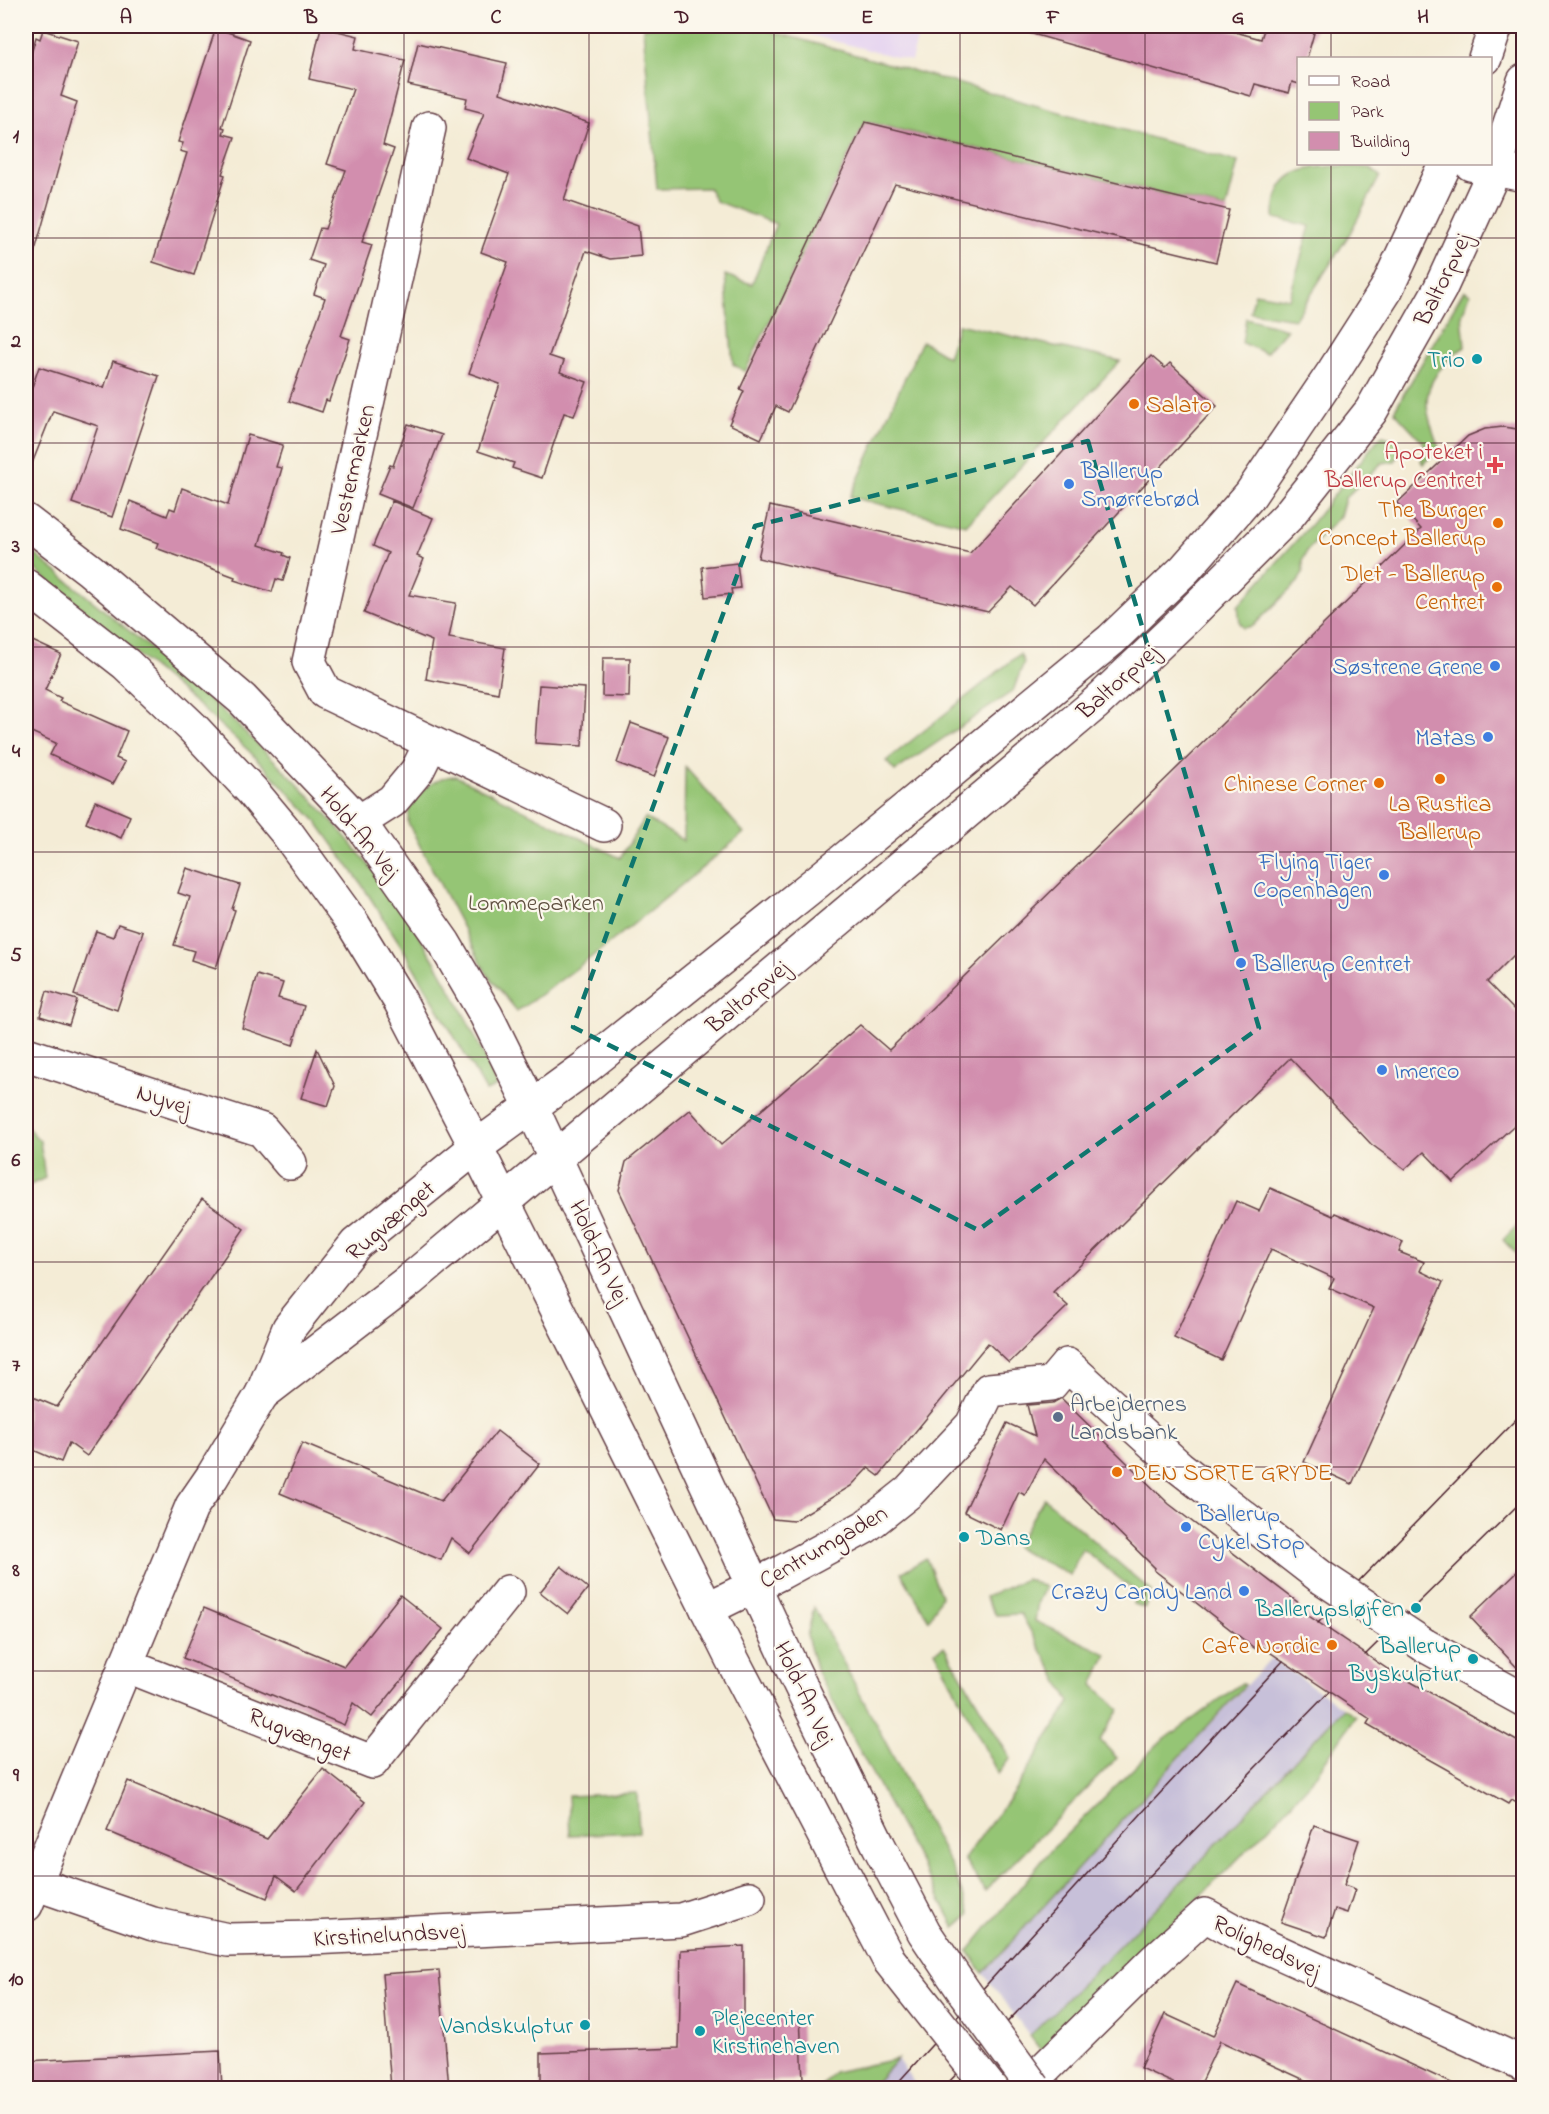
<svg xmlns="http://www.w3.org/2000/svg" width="1549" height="2114" viewBox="0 0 1549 2114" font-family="'Indie Flower',sans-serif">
	<rect width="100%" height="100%" fill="#fbf7ec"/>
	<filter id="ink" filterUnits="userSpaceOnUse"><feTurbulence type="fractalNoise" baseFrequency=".0167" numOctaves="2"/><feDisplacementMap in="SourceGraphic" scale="12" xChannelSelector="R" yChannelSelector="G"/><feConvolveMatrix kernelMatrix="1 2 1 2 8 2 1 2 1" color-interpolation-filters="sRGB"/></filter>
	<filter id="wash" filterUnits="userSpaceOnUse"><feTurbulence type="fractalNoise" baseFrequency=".008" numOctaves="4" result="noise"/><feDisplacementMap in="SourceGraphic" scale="24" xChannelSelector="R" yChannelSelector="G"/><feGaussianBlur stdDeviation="1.35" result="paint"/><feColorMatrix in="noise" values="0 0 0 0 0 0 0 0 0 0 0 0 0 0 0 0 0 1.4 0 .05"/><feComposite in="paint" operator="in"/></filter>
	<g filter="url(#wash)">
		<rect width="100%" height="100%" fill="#f4ecd6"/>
		<path fill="#e5d3f1" d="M776,26H921L911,61Z"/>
		<g fill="#c7c0d9">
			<path d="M1271,1658L1344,1708L1163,1901L1030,2036L983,1973Z"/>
			<path d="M897,2059L918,2088H871Z"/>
		</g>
		<g fill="#95c574" stroke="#707250" stroke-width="1.5">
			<path d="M664,26H753L1238,162L1226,209L865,121L745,372L733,364L725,275L752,284L776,224L715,201L709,188L657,189L643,28Z"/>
			<path d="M1341,166L1370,168L1380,176L1350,233L1295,319L1250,312L1255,293L1289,299L1310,226L1274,218C1274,171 1302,167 1341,166Z"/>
			<path d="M1464,290L1470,294L1462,315L1465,347C1445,359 1425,382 1427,407C1429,421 1434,435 1439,448L1423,464L1421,461L1425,451L1424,443L1394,411Z"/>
			<path d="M1246,318L1287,329L1266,353L1242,343Z"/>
			<path d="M958,324L1120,361L966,525L850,497L922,341L948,357Z"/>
			<path d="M1383,436L1396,440C1402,449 1400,453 1395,461L1382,463L1345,498L1340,516L1307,551L1303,560V572L1298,582L1253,626L1244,628L1240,623L1238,606L1312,523L1378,439Z"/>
			<path d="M26,547C159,655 300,764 400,907C438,962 471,1023 497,1086L486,1091L402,947L360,882L316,821L249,751L200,707L26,562Z"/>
			<path d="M1020,654L1024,662L1013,691L895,771L886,761Z"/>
			<path d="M685,767L744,833C670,895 596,957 517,1011L487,974L408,823C408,818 408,812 410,808C416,791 438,776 456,776L620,858L645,818L684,841Z"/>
			<path d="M26,1126L40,1141L45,1178L26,1187Z"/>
			<path d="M1523,1219V1261L1503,1240Z"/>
			<path d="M1044,1498L1151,1591L1145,1608L1133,1604L1135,1591L1082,1549L1070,1575L1015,1547Z"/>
			<path d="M926,1558L941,1596L929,1620L901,1573Z"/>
			<path d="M1026,1579L1045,1587L1038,1602L1035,1621L1107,1654L1093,1685L1119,1709L1100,1740L1117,1758L985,1891L964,1859L1014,1792L1070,1702L1021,1614L996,1615L985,1597Z"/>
			<path d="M814,1607L954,1872L970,1915L955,1927L817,1672L807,1636Z"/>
			<path d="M944,1646L1010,1758L998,1774L935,1651Z"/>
			<path d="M1242,1683L1245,1685L983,1973L968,1951L1051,1850L1157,1745Z"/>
			<path d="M1344,1708L1356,1716L1311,1782L1256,1841L1043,2053L1030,2036L1163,1901Z"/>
			<path d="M637,1793L639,1832L570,1835L568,1796Z"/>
			<path d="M897,2059L871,2088H820L834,2072Z"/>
		</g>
		<g id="blocks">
			<g fill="#d28eae">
				<path d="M1030,26H1213L1261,39L1265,26H1316L1307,58H1299V84L1292,82L1289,93L1255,84L1251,96L1029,33Z"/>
				<path d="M321,27L358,36L355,49L405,60L383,145L394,149L362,242L372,245L341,336L350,339L329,401L326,400L322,412L289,401L325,298L314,294L324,265L309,260L320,228L325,229L346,170L327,164L353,89L309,79Z"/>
				<path d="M216,28L250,40L222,127L225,128L223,134L235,137L222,174L225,175L194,275L153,262L187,153L180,151L183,143L178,142Z"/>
				<path d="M43,30L78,41L61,96L77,102L33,258L26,257V71L36,37L40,39Z"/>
				<path d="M418,43L507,63L500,93L589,123L564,200L638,226L641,256L610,259L586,251L549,356L564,361L560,372L587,382L574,416L564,413L542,478L512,468L514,463L478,451L500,384L469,373L508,262L481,252L509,174L466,158L484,113L465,108L467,98L408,85Z"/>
				<path d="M865,122L1229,210L1216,262L895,184L788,412L776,406L761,439L729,424L744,391L740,389Z"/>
				<path d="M1151,356L1165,368L1170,363L1217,406L1033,605L1012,587L988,612L758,558L770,506L970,553Z"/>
				<path d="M113,361L159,376L112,517L72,503L98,426L53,411L27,476H26V391L30,393L39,367L104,388Z"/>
				<path d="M408,424L442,435L413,508L378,494L390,465L393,466Z"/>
				<path d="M1503,427L1524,430V945L1487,982L1524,1020V1116L1453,1182L1424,1152L1405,1169L1371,1144L1290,1058L1053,1292L1068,1306L1009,1363L988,1343L879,1476L868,1468L851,1486L793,1521L773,1519L619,1190L626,1162L690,1110L721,1145L860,1025L889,1050L1421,529L1397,503L1468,436L1485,429Z"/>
				<path d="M248,435L283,445L276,467L282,468L259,545L284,553L283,555L290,558L283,581L276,579L272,592L234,580L235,577L156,548L158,543L121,529L130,501L167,516L170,508L175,510L182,488L228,505Z"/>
				<path d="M392,501L433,518L417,556L424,559L409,595L456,603L449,638L505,648L498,693L426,679L432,641L364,613L388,553L373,546Z"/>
				<path d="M737,563L740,588L731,589L732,594L705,597L702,567Z"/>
				<path d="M26,638L61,654L45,690L61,698L59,701L127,731L116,758L125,762L113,784L50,755L56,743L27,730L26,732Z"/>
				<path d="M603,658H630L629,697L602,696Z"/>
				<path d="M539,685L585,688L582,746L535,743Z"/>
				<path d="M631,723L669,737L654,777L617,763Z"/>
				<path d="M95,801L130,816L121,838L86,823Z"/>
				<path d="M187,868L240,885L232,909L235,910L216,968L191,960L194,951L174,945L190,897L178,893Z"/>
				<path d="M118,924L143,932L117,1010L74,995L96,931L113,937Z"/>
				<path d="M257,975L283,983L278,998L304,1006L293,1045L242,1028Z"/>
				<path d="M47,991L77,1000L69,1025L40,1016Z"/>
				<path d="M317,1049L335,1086L328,1106L301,1098Z"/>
				<path d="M1270,1188L1333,1216L1335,1213L1403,1242L1399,1252L1424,1262L1420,1271L1443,1282L1352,1484L1304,1462L1374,1308L1329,1288L1334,1278L1271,1249L1221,1360L1174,1338L1236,1201L1259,1211Z"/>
				<path d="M202,1199L244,1229L102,1434L87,1456L69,1443L61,1462L26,1447V1394L57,1407Z"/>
				<path d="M1061,1398L1169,1504L1300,1604L1297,1608L1395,1674V1673L1524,1745V1806L1511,1800L1508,1804L1407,1747L1367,1724L1370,1719L1262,1647L1257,1650L1154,1570L1155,1568L1044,1459L1025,1495L1019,1492L1001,1530L964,1512L1007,1423L1035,1436L1027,1405L1053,1403Z"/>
				<path d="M497,1431L540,1464L470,1553L451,1538L441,1560L280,1493L302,1443L441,1501Z"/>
				<path d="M1524,1565V1675L1470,1617Z"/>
				<path d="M561,1566L588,1588L568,1614L540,1592Z"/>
				<path d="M400,1595L443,1629L372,1717L353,1703L344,1725L183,1658L204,1608L344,1666Z"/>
				<path d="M323,1769L365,1802L296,1891L276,1876L267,1898L107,1831L128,1781L267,1839Z"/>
				<path d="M1314,1825L1359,1840L1344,1885L1355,1889L1347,1913L1335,1909L1326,1937L1281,1922Z"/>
				<path d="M744,1946V2018L800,2016L803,2080L741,2083V2088H541V2053L679,2048L681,1950Z"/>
				<path d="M439,1970L449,2088H391L382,1974Z"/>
				<path d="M1237,1984L1462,2088H1322L1220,2041L1198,2088H1184L1140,2068L1165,2014L1213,2036Z"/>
				<path d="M220,2051L222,2088H26V2061Z"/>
			</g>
		</g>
	</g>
	<g filter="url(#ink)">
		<use href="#blocks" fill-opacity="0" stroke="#643e45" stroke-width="1.5"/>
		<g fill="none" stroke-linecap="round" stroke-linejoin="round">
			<defs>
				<g id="minor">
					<path d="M1485,58L1496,26"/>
					<path d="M429,128L309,662L325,692L604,825"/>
					<path d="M1471,164L1524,175"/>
					<path d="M26,521L90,570L242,699L359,822L444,943L486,1015L532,1108L793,1670L879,1846L924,1932L965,1993"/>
					<path d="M26,586L126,664L192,727L252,791L287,833L353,924L400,1001L476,1147L732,1659L889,1960"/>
					<path d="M359,822L392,801L417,771L431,743"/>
					<path d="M26,1054L262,1130L290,1163"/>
					<path d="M262,1394L410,1280L1096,703L1186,618L1287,517L1371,411L1440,289L1495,169L1524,81"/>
					<path d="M707,1609L782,1572L865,1527L909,1492L972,1425L989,1390L1051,1384L1067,1365L1179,1467L1321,1577"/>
					<path d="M1424,1645L1524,1700"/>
					<path d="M125,1665L372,1762L508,1592"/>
					<path d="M34,1883L153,1924L228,1940L312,1938L681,1920L749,1898"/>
					<path d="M26,1905L192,1506L212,1477L262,1394L289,1328L356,1244L476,1147L586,1067L817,882L1111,640L1185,569L1250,495L1334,371L1386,290L1445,164"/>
					<path d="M1025,2088L1154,1961L1205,1915L1241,1935L1524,2064"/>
				</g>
			</defs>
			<use href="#minor" stroke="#643e45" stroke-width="36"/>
			<use href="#minor" stroke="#fff" stroke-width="33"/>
			<g stroke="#4a1f2b" stroke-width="1.5">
				<path d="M1318,1623L1524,1411"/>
				<path d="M1365,1655L1524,1499"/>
				<path d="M893,2088L1151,1803L1283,1661"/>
				<path d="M943,2088L1329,1692"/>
			</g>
			<defs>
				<g id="minor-bridge">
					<path d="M1321,1577L1424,1645"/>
					<path d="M889,1960L990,2088"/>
					<path d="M965,1993L1034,2088"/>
				</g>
			</defs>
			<use href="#minor-bridge" stroke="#643e45" stroke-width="36" stroke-linecap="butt"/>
			<use href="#minor-bridge" stroke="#fff" stroke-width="33"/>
		</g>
	</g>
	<path fill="none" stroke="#0f766e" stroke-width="4.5" stroke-dasharray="12 8" stroke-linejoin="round" d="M1088,441L1259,1028L978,1230L573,1027L755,526Z"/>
	<path fill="none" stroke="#4a1f2b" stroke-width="1.5" stroke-opacity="0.55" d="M218,26V2088M404,26V2088M589,26V2088M774,26V2088M960,26V2088M1145,26V2088M1331,26V58M1331,164V2088M26,238H1524M26,443H1524M26,647H1524M26,852H1524M26,1057H1524M26,1262H1524M26,1467H1524M26,1671H1524M26,1876H1524"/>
	<g fill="#0f9aa8" stroke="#fbf7ec" stroke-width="2">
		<circle cx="1477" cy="359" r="6"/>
		<circle cx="964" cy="1537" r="6"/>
		<circle cx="1416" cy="1608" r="6"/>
		<circle cx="1473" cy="1659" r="6"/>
		<circle cx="585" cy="2025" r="6"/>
		<circle cx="700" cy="2031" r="6"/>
	</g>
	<g fill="#e8710a" stroke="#fbf7ec" stroke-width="2">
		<circle cx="1134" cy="404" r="6"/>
		<circle cx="1498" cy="523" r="6"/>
		<circle cx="1497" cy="587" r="6"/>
		<circle cx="1440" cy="779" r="6"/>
		<circle cx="1379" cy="783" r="6"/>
		<circle cx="1117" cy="1472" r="6"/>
		<circle cx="1332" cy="1645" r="6"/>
	</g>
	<path fill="#e0444e" stroke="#fbf7ec" stroke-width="2" d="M1492 456h6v6h6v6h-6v6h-6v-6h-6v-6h6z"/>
	<g fill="#3f7fe0" stroke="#fbf7ec" stroke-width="2">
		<circle cx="1069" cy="484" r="6"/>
		<circle cx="1495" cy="666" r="6"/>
		<circle cx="1488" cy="737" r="6"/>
		<circle cx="1384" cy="875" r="6"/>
		<circle cx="1241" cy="963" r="6"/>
		<circle cx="1382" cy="1070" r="6"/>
		<circle cx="1186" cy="1527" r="6"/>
		<circle cx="1244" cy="1591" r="6"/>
	</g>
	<circle fill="#5c6f8a" stroke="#fbf7ec" stroke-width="2" cx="1058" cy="1417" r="6"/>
	<g text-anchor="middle" stroke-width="4.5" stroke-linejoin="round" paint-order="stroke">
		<g font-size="24" fill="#4a1f2b" stroke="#fbf7ec">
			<text transform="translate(1442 279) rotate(-64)" y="8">Baltorpvej</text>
			<text transform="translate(352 469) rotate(-77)" y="8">Vestermarken</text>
			<text transform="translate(1117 681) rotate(-42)" y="8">Baltorpvej</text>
			<text transform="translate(360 832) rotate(51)" y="8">Hold-An Vej</text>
			<text transform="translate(747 996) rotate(-40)" y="8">Baltorpvej</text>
			<text transform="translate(164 1099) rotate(18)" y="8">Nyvej</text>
			<text transform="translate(390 1220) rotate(-41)" y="8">Rugvænget</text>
			<text transform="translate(600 1252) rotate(65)" y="8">Hold-An Vej</text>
			<text transform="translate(823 1546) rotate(-30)" y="8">Centrumgaden</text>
			<text transform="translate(805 1693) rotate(65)" y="8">Hold-An Vej</text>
			<text transform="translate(300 1734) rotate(22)" y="8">Rugvænget</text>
			<text transform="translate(389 1934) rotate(-3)" y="8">Kirstinelundsvej</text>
			<text transform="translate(1267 1946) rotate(26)" y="8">Rolighedsvej</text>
		</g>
		<g font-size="24" fill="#0d838f" stroke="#fbf7ec" text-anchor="end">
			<text x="1465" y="367">Trio</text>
			<text x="976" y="1545" text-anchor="start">Dans</text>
			<text x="1404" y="1616">Ballerupsløjfen</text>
			<text x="1461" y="1653">Ballerup<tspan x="1461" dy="28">Byskulptur</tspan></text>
			<text x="712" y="2025" text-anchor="start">Plejecenter<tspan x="712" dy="28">Kirstinehaven</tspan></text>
			<text x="573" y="2033">Vandskulptur</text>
		</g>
		<g font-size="24" fill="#c56008" stroke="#fbf7ec" text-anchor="end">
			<text x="1146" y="412" text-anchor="start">Salato</text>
			<text x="1486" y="517">The Burger<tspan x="1486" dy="28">Concept Ballerup</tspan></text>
			<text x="1485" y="581">Dlet - Ballerup<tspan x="1485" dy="28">Centret</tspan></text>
			<text x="1367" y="791">Chinese Corner</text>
			<text x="1440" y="811" text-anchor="middle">La Rustica<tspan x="1440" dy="28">Ballerup</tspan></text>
			<text x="1129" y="1480" text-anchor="start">DEN SORTE GRYDE</text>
			<text x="1320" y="1653">Cafe Nordic</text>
		</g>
		<g font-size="24" fill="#be3a42" stroke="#fbf7ec" text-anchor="end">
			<text x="1483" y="459">Apoteket i<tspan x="1483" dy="28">Ballerup Centret</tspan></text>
		</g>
		<g font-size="24" fill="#366cbe" stroke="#fbf7ec" text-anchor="start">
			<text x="1081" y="478">Ballerup<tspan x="1081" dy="28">Smørrebrød</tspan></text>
			<text x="1483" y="674" text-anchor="end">Søstrene Grene</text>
			<text x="1476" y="745" text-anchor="end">Matas</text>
			<text x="1372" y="869" text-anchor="end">Flying Tiger<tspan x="1372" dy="28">Copenhagen</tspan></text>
			<text x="1253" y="971">Ballerup Centret</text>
			<text x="1394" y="1078">Imerco</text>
			<text x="1198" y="1521">Ballerup<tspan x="1198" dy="28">Cykel Stop</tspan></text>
			<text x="1232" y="1599" text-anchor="end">Crazy Candy Land</text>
		</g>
		<g font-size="24" fill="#605141" stroke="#fbf7ec">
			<text x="536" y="910">Lommeparken</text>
		</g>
		<g font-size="24" fill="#4e5e75" stroke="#fbf7ec" text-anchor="start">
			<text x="1070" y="1411">Arbejdernes<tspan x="1070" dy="28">Landsbank</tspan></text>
		</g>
	</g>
	<rect width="1549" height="2114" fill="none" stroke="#fbf7ec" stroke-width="66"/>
	<rect x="1297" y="57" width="195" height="108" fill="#fbf7ec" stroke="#b4a19f" stroke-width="1.5"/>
	<rect x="1309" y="76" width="30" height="9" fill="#ffffff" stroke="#b4a19f" stroke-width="1.5"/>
	<text x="1351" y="87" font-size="18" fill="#4a1f2b">Road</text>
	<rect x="1309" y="102" width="30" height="18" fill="#95c574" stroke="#b4a19f" stroke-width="1.5"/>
	<text x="1351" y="117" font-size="18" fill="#4a1f2b">Park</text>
	<rect x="1309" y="132" width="30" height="18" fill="#d28eae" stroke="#b4a19f" stroke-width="1.5"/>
	<text x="1351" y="147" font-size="18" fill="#4a1f2b">Building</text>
	<rect x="33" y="33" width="1483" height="2048" fill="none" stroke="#4a1f2b" stroke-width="2"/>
	<g font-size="20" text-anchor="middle" font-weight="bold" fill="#4a1f2b">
		<text x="126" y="23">A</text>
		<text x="311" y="23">B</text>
		<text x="496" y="23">C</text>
		<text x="682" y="23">D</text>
		<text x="867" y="23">E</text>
		<text x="1053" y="23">F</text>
		<text x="1238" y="23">G</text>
		<text x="1423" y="23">H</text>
		<text x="16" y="142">1</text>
		<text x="16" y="347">2</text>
		<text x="16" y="552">3</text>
		<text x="16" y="757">4</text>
		<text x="16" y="961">5</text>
		<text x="16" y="1166">6</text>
		<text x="16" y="1371">7</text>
		<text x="16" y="1576">8</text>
		<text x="16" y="1781">9</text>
		<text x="16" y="1985">10</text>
	</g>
</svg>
